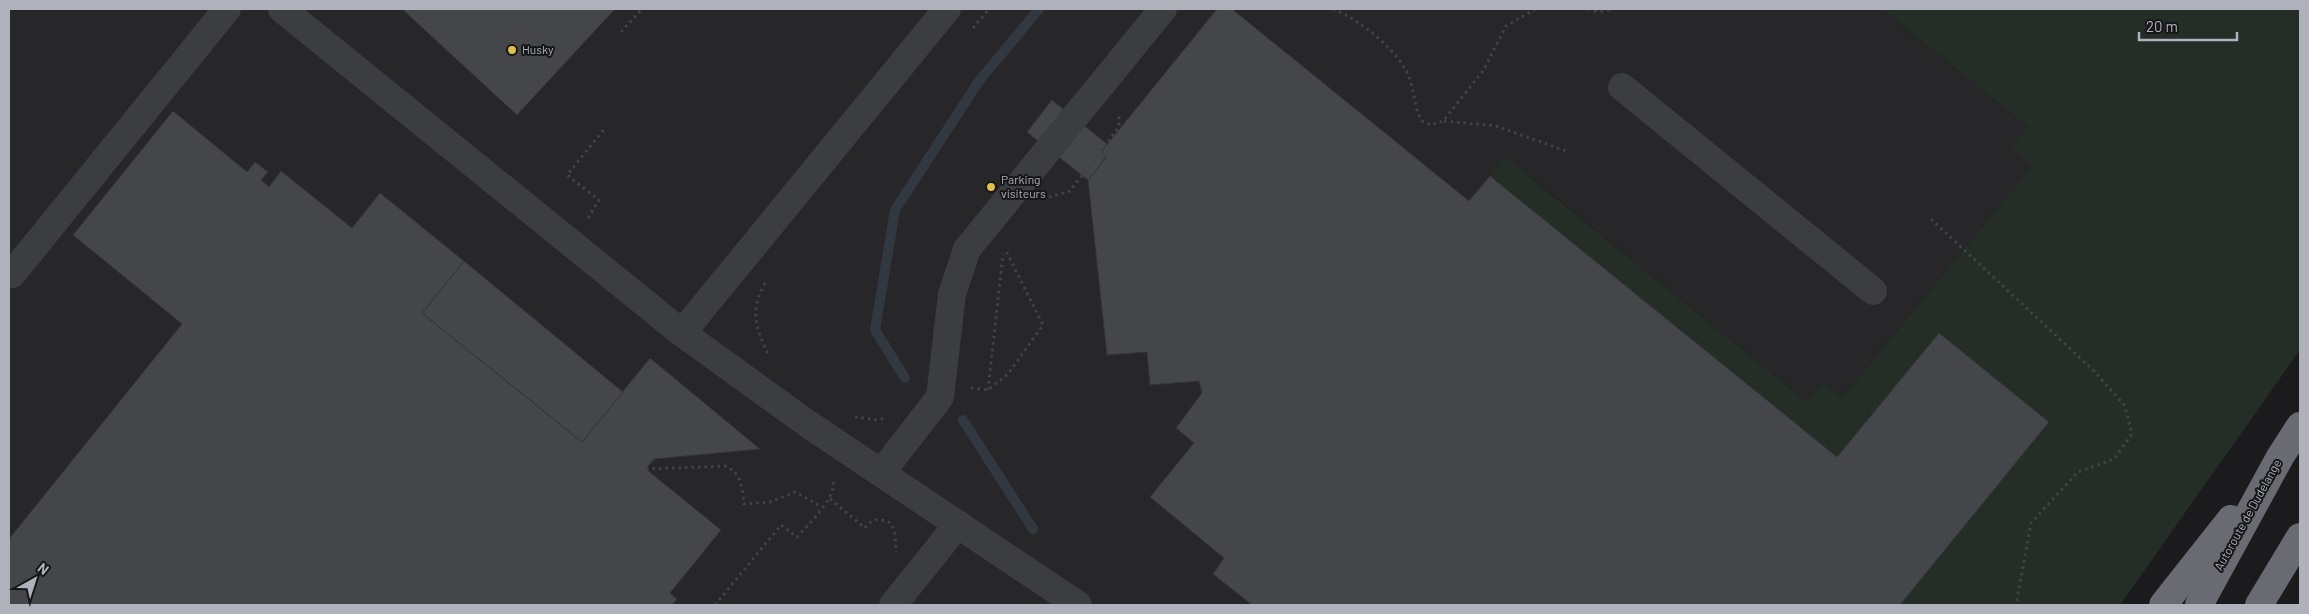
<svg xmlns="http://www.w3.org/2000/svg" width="2309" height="614" viewBox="0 0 2309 614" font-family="Barlow,sans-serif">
	<rect width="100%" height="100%" fill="#1b1b1d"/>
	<path fill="#27272a" d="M9,9H1882L2028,127L2032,166L1842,398L1807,402L1524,172L1838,456L1939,333L2049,422L1900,605H9Z"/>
	<path fill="#252d27" d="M1882,9H2300V350L2120,605H1900L2049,422L1939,333L1837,457L1490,176L1505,157L1807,402L1823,383L1842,398L2032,166L2011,148L2028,127Z"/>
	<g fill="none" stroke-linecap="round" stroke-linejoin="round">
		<g stroke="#323840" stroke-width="10">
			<path d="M905,378L875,330L895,210L979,81L1039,9"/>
			<path d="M963,420L1033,529"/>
		</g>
	</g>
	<g fill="#45464a" stroke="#353539">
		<path d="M402,9H615L517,115Z"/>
		<path d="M1217,9H1232L1469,201L1490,176L1837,457L1939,333L2049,422L1900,605H1252L1213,574L1224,558L1150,497L1194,443L1176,428L1202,393L1199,381L1150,385L1147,352L1107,355L1088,180L1106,157L1101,152Z"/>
		<path d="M1052,100L1107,144L1101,152L1106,157L1088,180L1027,132Z"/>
		<path d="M173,111L247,172L255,162L268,172L261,180L269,187L281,171L352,228L380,193L464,261L422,313L582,442L650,358L760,449L654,459L646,469L721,530L670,593L677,599L672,605H9V539L182,324L73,235Z"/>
		<path d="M464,261L623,392L582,442L422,313Z"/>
	</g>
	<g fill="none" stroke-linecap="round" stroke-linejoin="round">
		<g stroke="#424348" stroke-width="3" stroke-dasharray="2.5 4" stroke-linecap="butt">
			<path d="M1333,9C1359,19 1402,53 1410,80C1415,94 1414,108 1422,121L1431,125L1443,121L1483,71L1506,26L1535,9"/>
			<path d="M1588,9L1599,12L1613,9"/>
			<path d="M973,28L989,9"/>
			<path d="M621,32L642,9"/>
			<path d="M1444,121L1496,126L1569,152"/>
			<path d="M1049,197L1070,191L1119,127V113"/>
			<path d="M588,218L599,200L567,175L606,127"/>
			<path d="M1931,219L2094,371L2125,406L2132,434L2114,459L2078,472L2031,523L2016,605"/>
			<path d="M765,283C749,313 756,327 769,357"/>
			<path d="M971,388L988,390L1008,374L1043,325L1006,251"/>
			<path d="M988,390L1003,254"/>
			<path d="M855,417L878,420L884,418"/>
			<path d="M646,469L725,466C742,473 742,488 744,504L770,502L795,492L822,507"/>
			<path d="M830,499L865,528C873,518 879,518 891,523L895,535L896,552"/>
			<path d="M715,605L781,525L797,537C807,526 841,493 832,479"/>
		</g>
		<g stroke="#3c3d41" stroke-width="28">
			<path d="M282,9L682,333L808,424L1078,605"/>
			<path d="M1622,87L1873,291"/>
			<path d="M12,274L227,9"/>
			<path d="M682,333L947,9"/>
			<path d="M881,473L940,397L952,294L967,249L1163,9"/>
			<path d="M893,605L958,524"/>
		</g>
		<g stroke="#696a72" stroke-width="28">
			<path d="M2163,605L2231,519"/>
			<path d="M2199,605L2280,457L2300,426"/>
			<path d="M2259,605L2300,537"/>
		</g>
	</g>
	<g fill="#e1c04e" stroke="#161618" stroke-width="2">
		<circle cx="512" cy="50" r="5"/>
		<circle cx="991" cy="187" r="5"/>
	</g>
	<g text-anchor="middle" stroke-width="4" stroke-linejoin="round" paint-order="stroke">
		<g font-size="12" fill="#afb1bb" stroke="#161618" text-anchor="start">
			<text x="522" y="54">Husky</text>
			<text x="1001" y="184">Parking<tspan x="1001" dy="14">visiteurs</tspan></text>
		</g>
		<g font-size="12" fill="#afb1bb" stroke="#161618">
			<text transform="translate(2248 515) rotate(-61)" y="4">Autoroute de Dudelange</text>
		</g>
	</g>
	<rect width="2309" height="614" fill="none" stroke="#afb1bb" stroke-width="20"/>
	<g transform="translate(35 579) rotate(39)" stroke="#161618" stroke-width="4" paint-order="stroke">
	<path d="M0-4L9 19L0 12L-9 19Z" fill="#afb1bb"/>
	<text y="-8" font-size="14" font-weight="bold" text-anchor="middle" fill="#afb1bb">N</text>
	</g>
	<path d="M2139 32v8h98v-8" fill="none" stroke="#afb1bb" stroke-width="2.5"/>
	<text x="2146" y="32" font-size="15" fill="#afb1bb" stroke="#161618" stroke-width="4" paint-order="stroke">20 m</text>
</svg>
